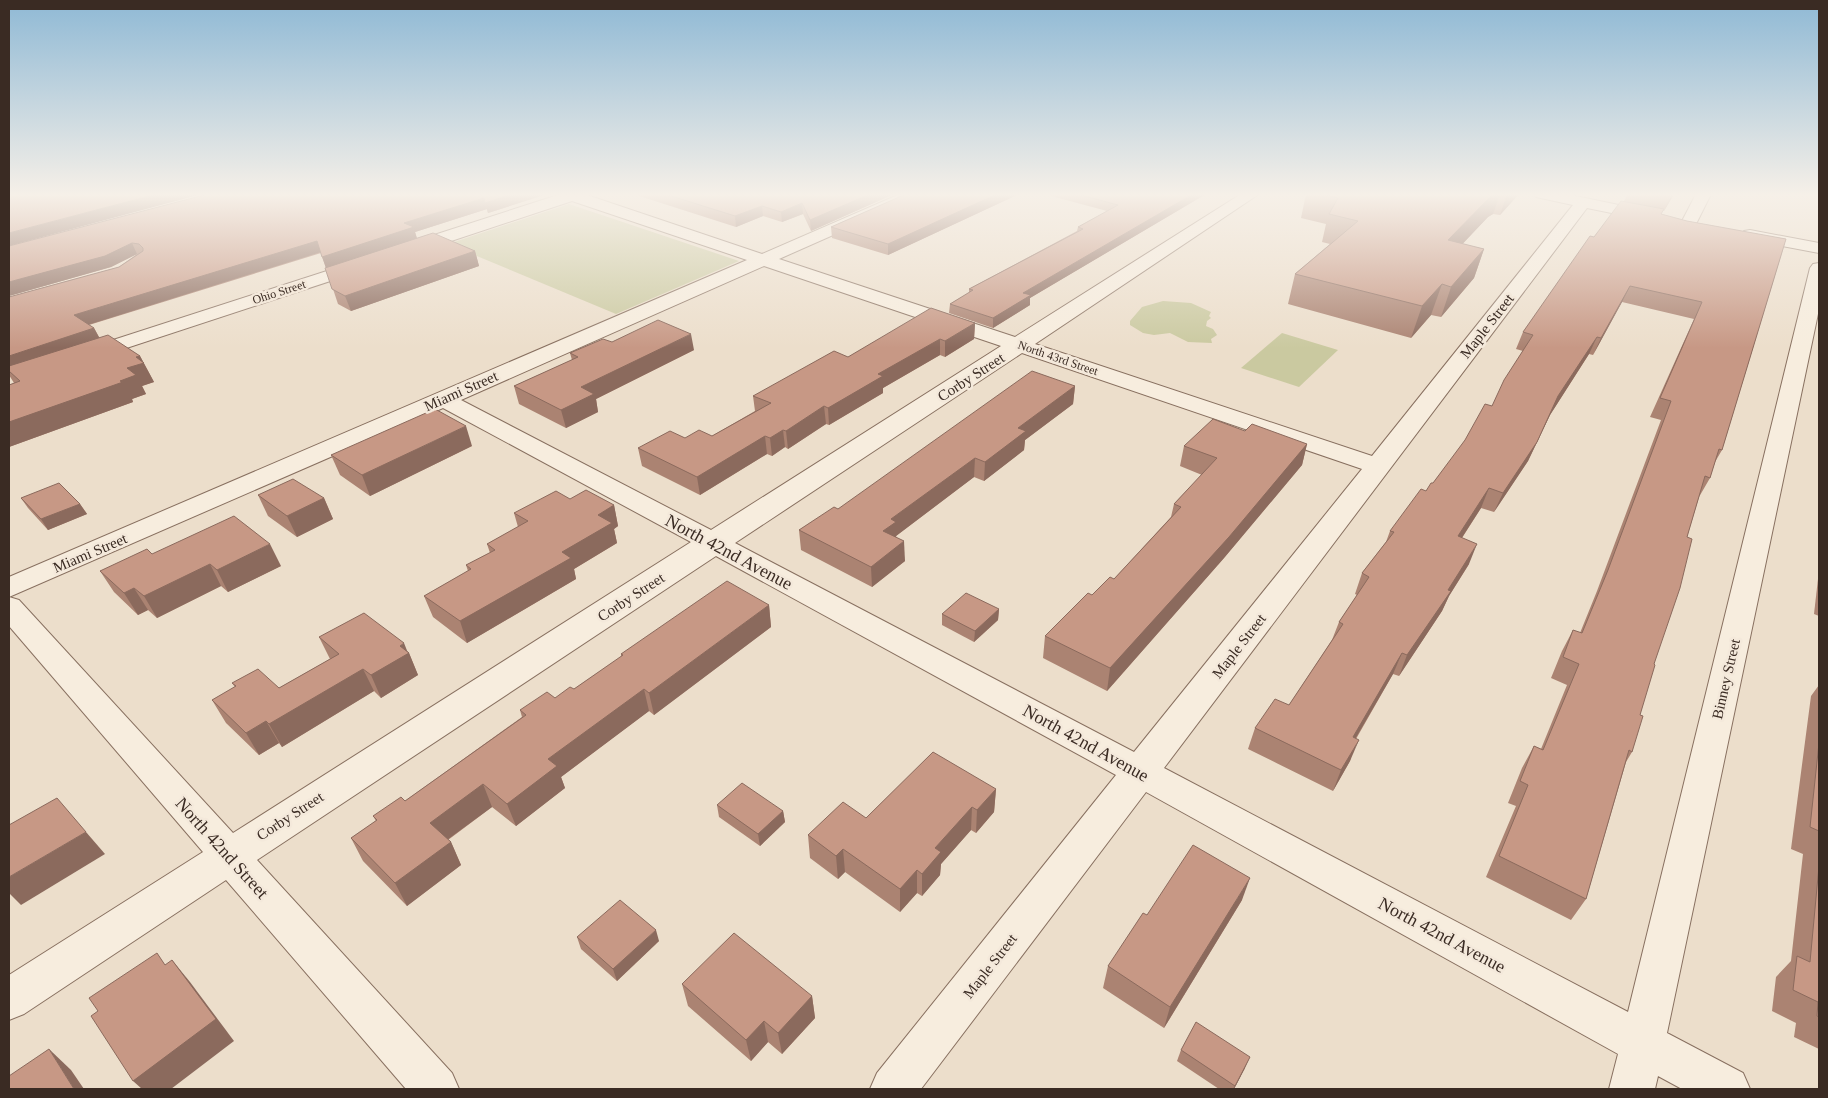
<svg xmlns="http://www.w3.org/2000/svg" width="1828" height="1098" viewBox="0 0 1828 1098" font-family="Georgia,serif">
	<rect width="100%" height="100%" fill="#ecdecb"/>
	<g fill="#cac9a0">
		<path d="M569,204L739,261L616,314L448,244Z"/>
		<path d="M1163,301L1191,303L1211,312L1209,316L1211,318L1207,321L1206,326L1213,329L1217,335L1211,339L1212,343L1188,342L1170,333L1154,335L1143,333L1130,325V321L1142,307Z"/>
		<path d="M1282,333L1338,350L1299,387L1241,368Z"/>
	</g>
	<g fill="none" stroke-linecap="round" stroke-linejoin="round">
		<defs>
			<g id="minor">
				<path d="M561,194H584L762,254L900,194H921L919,197L779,259L1015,337L1241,194H1259L1035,344L1372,456L1573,205L1536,197L1534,194H1566L1657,213L1659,216L1651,221L1587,208L1164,768L1628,1012L1810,268L1813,264L1819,263V309L1667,1033L1743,1073L1750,1089H1682L1658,1076L1655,1089H1609L1618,1054L1146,792L921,1089H870L877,1073L1116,775L716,556L257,860L452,1073L459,1089H406L226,880L24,1014L9,1020V975L203,852L9,626V577L747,260L572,201L415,253H403L400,249L403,245ZM764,266L1001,346L711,530L461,400ZM1022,353L1362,469L1134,752L735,543ZM443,408L691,542L233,833L19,600L9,597Z"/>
				<path d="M1696,194H1711L1695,226H1683L1681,223Z"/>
				<path d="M1750,230L1819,243V253L1744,239L1742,235L1744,231Z"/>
				<path d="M364,259L370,260L373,264L370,268L93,359L86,361L79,359L76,355L79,351Z"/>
			</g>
		</defs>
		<use href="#minor" stroke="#887060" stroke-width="2"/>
		<use href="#minor" fill="#f7edde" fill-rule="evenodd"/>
	</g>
	<g fill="#ab8372">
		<path d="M208,194H547L488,213L487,209L415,232L417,238L475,251L479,266L351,311L338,304L321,253L89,325L94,328L99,337L140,356L154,382L142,386L146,394L132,399L133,402L9,447V385L14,383L9,375V297L119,267L137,254L111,267L9,296Z"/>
		<path d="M633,194H894L811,231L803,214L782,222L763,216L736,227Z"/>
		<path d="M906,194H1019L888,255L832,238L831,227Z"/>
		<path d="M1044,194H1206L1030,298V305L993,328L949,313L950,304L969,293V289L1077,231L1078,227L1107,211Z"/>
		<path d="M1306,194H1519L1500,215L1493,214L1488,217L1462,244L1484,249L1474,278L1441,317L1431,315L1411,338L1288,304L1295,274L1330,244L1322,242L1326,224L1301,218Z"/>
		<path d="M1628,194H1674L1664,211H1663L1661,214L1687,221L1786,239L1722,450L1715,462L1710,478L1699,497L1687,537L1640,715L1632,752L1626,762L1586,899L1571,920L1486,877L1516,806L1508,803L1522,768L1534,746L1541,749L1567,685L1551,678L1562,651L1573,630L1580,633L1597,591L1661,420L1650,417L1694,319L1622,302L1593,355L1589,354L1550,415L1528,461L1494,512L1481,508L1462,538L1469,564L1449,596L1442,611L1399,676L1393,674L1356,739L1350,761L1333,791L1248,749L1255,728L1289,705L1332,640L1339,622L1357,595L1355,594L1362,573L1386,542L1390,531L1426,491L1433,483L1492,406L1523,351L1516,349L1523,332L1594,237L1624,201Z"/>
		<path d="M975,323L974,339L945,357L940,355L883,388V393L829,425L826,424L788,449L785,447L772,456L767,454L700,495L642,466L638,448L685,438L712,436L755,411L753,396L848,357Z"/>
		<path d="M612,342L694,350L596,399L598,412L566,428L519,404L514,386L572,360L570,353Z"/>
		<path d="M1075,386L1073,404L1025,440L1024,450L984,481L974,477L896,536L905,561L872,587L801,550L799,530L838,509Z"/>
		<path d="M1245,431L1307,444L1302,465L1224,558L1107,691L1043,658L1045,636L1092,595L1114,579L1171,517L1174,504L1202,475L1180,466L1184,446Z"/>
		<path d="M472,446L370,496L340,475L331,455Z"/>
		<path d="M258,495L324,498L333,519L297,537L268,516Z"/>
		<path d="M21,498L80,504L87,514L48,530L28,508Z"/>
		<path d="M570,499L614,505L618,526L614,529L617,543L574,569L576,579L467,643L433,617L424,596L468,571L466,565L490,553L487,544L518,527L514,513Z"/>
		<path d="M152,554L281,566L228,592L221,586L157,618L148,610L138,615L114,592L100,571Z"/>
		<path d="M1819,570V616L1814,614Z"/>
		<path d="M769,605L771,627L654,715L649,711L561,777L565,788L516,826L492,807L448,840L451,842L461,865L407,906L363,861L351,838L376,821L373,816L405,801L522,717L520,710L555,698L574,689L621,657V654Z"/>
		<path d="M999,609L998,620L974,642L942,625V614Z"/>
		<path d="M319,637L407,651L409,653L418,675L381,698L374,691L282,747L279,743L259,755L226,723L212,700L235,687L232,683L279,688L330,659Z"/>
		<path d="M1819,680V1049L1794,1037L1796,1023L1772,1011L1776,977L1791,961L1803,854L1791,849L1811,696L1819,685Z"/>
		<path d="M996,789L994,812L976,833L971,830L941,864L940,875L922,896L917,893L900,912L845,872L838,879L810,858L808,835L866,818Z"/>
		<path d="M717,805L783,811L785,822L760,846L719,817Z"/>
		<path d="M1242,900L1164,1028L1103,988L1108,966L1147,915Z"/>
		<path d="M577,937L659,941L617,981L581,949Z"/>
		<path d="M682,984L812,996L815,1018L782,1054L768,1042L751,1061L688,1006Z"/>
		<path d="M1181,1050L1245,1068L1234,1089H1219L1177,1061Z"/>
	</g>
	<g fill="#8b6a5d">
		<path d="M157,194H202L9,246V233Z"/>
		<path d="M512,194H547L488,213L485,203Z"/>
		<path d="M870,194H894L811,231L810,220Z"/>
		<path d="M997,194H1019L888,255V244Z"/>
		<path d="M1193,194H1206L1030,298V305L993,328V318L1023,293Z"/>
		<path d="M1493,194H1500L1493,214L1488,217L1438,270L1448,240Z"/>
		<path d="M1507,194H1519L1500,215Z"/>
		<path d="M1672,194H1674L1664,211Z"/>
		<path d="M484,198L487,209L415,232L417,239L326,268L322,257L404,223Z"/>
		<path d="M802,203L803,214L782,222L781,212Z"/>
		<path d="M762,206L763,216L736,227L735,216Z"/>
		<path d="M317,241L321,252L81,327L74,315Z"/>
		<path d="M132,243L137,254L111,267L9,296V282Z"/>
		<path d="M1484,249L1474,278L1441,317L1451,287Z"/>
		<path d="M475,251L479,266L351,311L345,296Z"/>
		<path d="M1442,284L1431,315L1411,338L1422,306Z"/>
		<path d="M1630,286L1622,302L1593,355L1601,338Z"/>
		<path d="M975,323L974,339L945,357V341Z"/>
		<path d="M94,328L101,341L9,371V356Z"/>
		<path d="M691,334L694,350L596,399L598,412L566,428L561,410L581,387Z"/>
		<path d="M1597,337L1589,354L1550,415L1528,461L1494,512L1503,493L1558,396Z"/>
		<path d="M940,339V355L883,388V393L829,425L828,408L878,374Z"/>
		<path d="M140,356L154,382L142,386L146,394L132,399L133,402L9,447V422L120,381L127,368L136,357Z"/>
		<path d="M1075,386L1073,404L1025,440L1024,450L984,481L985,462L1018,428Z"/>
		<path d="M824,406L826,424L788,449L786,431Z"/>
		<path d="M466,426L472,446L370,496L362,475Z"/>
		<path d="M783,430L785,447L772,456L770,438Z"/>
		<path d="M765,436L767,454L700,495L697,477Z"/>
		<path d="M1307,444L1302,465L1224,558L1107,691L1110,668Z"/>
		<path d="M975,458L974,477L896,536V542L883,531L891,519Z"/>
		<path d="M1489,488L1481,508L1450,556L1458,536Z"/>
		<path d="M324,498L333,519L297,537L287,516Z"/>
		<path d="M80,504L87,514L48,530L41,519Z"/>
		<path d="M614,505L618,526L614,529L617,543L574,569L576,579L467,643L460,621L562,552L598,515Z"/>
		<path d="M904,541L905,561L872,587L871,567Z"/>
		<path d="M270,544L281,566L228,592L217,570Z"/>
		<path d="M1477,544L1469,564L1449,596L1442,611L1399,676L1407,655Z"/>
		<path d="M210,564L221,586L157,618L144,596Z"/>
		<path d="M134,588L148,610L138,615L124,593Z"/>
		<path d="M769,605L771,627L654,715L649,693Z"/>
		<path d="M999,609L998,620L974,642L975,631Z"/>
		<path d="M404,643L408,653H409L418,675L381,698L371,675L400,646Z"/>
		<path d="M1402,653L1393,674L1344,758L1353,737Z"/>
		<path d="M363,669L374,691L282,747L269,724Z"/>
		<path d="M644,689L649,711L561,777L565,788L516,826L507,804L548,759Z"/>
		<path d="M266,721L279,743L259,755L246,733Z"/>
		<path d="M1359,740L1350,761L1333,791L1341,770Z"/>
		<path d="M483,784L492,807L440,845L430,823Z"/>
		<path d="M996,789L994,812L976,833L977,810Z"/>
		<path d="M972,807L971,830L941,864L940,875L922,896V874L935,848Z"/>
		<path d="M783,811L785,822L760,846L758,834Z"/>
		<path d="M86,832L105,854L21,905L9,893V877Z"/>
		<path d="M451,842L461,865L407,906L395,883Z"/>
		<path d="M843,849L845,872L838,879L836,856Z"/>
		<path d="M917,870V893L900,912V889Z"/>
		<path d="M1250,878L1242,900L1164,1028L1170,1007Z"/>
		<path d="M656,930L659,941L617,981L613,969Z"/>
		<path d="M172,960L190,982L234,1041L171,1089H142L133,1081Z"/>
		<path d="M812,996L815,1018L782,1054L778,1033Z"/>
		<path d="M764,1021L768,1042L751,1061L746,1040Z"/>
		<path d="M49,1049L71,1070L84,1089H74Z"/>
		<path d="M1250,1057L1245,1068L1234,1089H1233Z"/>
	</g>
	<g fill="#c79885" stroke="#8b6a5d">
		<path d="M9,194H157L9,233Z"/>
		<path d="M208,194H512L485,203L484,198L404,223L414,227L322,257L317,241L74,315L94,328L9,356V297L119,267L143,251V248L139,244L132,243L105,256L9,282V246Z"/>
		<path d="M665,194H870L810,220L802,203L781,212L762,206L735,216Z"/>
		<path d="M906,194H997L888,244L831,227Z"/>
		<path d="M1077,194H1193L1023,293L1031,295L993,318L950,304L973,290L969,289L1083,229L1078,227L1118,205Z"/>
		<path d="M1322,194H1493L1448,240L1484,249L1451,287L1442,284L1422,306L1295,274L1358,221L1329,214L1338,198Z"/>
		<path d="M1621,201L1664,209L1661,214L1687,221L1786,239L1722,450L1719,449L1710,478L1705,476L1687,537L1692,539L1680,588L1654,664L1655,665L1640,715L1643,716L1632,752L1629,750L1586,899L1499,856L1528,785L1520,781L1534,746L1543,750L1579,664L1563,657L1573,630L1582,633L1608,570L1671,401L1660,398L1702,302L1630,286L1601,338L1597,337L1558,396L1537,442L1503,493L1489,488L1458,536L1477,544L1448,590L1451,591L1407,655L1402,653L1353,737L1359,740L1341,770L1255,728L1275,699L1289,705L1343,624L1339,622L1369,577L1362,573L1394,532L1390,531L1421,489L1426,491L1431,483H1433L1465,440L1485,404L1492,406L1504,380L1533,335L1523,332L1590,236L1594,237Z"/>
		<path d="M433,233L475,251L345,296L332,289L325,268Z"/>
		<path d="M931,308L975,323L945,341L940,339L878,374L883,376L828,408L824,406L786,431L783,430L770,438L765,436L697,477L638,448L670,431L685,438L699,430L712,436L771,403L753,396L834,351L848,357Z"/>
		<path d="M658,320L691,334L581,387L594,394L561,410L514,386L578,357L570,353L603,339L612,342Z"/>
		<path d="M108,335L140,356L136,357L144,363L127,368L136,375L120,381L123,382L9,422V385L20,381L9,371V366Z"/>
		<path d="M1032,371L1075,386L1018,428L1026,431L985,462L975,458L891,519L896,522L883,531L904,541L871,567L799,530L834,507L838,509Z"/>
		<path d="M435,409L466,426L362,475L331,455Z"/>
		<path d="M1213,419L1245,431L1252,424L1307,444L1229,537L1110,668L1045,636L1088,593L1092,595L1110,577L1114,579L1181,507L1174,504L1217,458L1184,446Z"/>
		<path d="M293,479L324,498L287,516L258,495Z"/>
		<path d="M59,483L80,504L41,519L21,498Z"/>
		<path d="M586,490L614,505L598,515L612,523L562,552L571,558L460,621L424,596L471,569L466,565L495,550L487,544L528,521L514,513L556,491L570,499Z"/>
		<path d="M234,516L270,544L217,570L210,564L144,596L134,588L124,593L100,571L147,549L152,554Z"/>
		<path d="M727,581L769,605L649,693L644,689L548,759L557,766L507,804L483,784L430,823L451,842L395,883L351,838L377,820L373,816L401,797L405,801L526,715L520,710L547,692L555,698L570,687L574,689L623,655L621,654Z"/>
		<path d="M966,593L999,609L975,631L942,614Z"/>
		<path d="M364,613L404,643L400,646L409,653L371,675L363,669L269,724L266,721L246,733L212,700L236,686L232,683L258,669L279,688L339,654L319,637Z"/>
		<path d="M1819,743V831L1810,827Z"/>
		<path d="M933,752L996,789L977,810L972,807L935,848L941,852L922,874L917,870L900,889L843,849L836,856L808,835L843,802L866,818Z"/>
		<path d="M742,783L783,811L758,834L717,805Z"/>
		<path d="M57,798L86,832L9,877V825Z"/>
		<path d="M1193,845L1250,878L1170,1007L1108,966L1143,913L1147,915Z"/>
		<path d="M1819,866V1017L1817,1016L1818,1002L1793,990L1797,956L1810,962Z"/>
		<path d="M620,900L656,930L613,969L577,937Z"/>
		<path d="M734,933L812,996L778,1033L764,1021L746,1040L682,984Z"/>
		<path d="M157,953L165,965L172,960L216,1019L133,1081L91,1016L98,1011L89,998Z"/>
		<path d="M1196,1022L1250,1057L1235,1086L1181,1050Z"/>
		<path d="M49,1049L74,1089H9V1076Z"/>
	</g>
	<linearGradient id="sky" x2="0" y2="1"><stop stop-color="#8fb9d5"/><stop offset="0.56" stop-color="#f6f0e8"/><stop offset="1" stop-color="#f6f0e8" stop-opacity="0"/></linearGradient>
	<rect width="1828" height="348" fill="url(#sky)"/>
	<g text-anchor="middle" stroke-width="5" stroke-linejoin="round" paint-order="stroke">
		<g font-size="12" fill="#3a2b23" stroke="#f4e9db">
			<text transform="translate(279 292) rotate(-18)" y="4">Ohio Street</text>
			<text transform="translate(1058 358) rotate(19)" y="4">North 43rd Street</text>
		</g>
		<g font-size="15" fill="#3a2b23" stroke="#f4e9db">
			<text transform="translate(1487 326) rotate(-52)" y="5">Maple Street</text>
			<text transform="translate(971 377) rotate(-33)" y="5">Corby Street</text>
			<text transform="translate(461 391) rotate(-24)" y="5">Miami Street</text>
			<text transform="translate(90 553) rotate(-23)" y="5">Miami Street</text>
			<text transform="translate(631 597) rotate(-33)" y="5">Corby Street</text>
			<text transform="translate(1239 646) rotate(-52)" y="5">Maple Street</text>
			<text transform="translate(1726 679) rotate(-77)" y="5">Binney Street</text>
			<text transform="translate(290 816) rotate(-33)" y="5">Corby Street</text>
			<text transform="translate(990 966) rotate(-52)" y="5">Maple Street</text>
		</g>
		<g font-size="18" fill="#3a2b23" stroke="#f4e9db">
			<text transform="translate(729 552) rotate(28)" y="6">North 42nd Avenue</text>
			<text transform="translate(1086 743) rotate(29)" y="6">North 42nd Avenue</text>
			<text transform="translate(222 848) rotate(48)" y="6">North 42nd Street</text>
			<text transform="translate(1442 935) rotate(28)" y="6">North 42nd Avenue</text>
		</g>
	</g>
	<rect width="1828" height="1098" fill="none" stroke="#3a2b23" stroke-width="20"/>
</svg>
